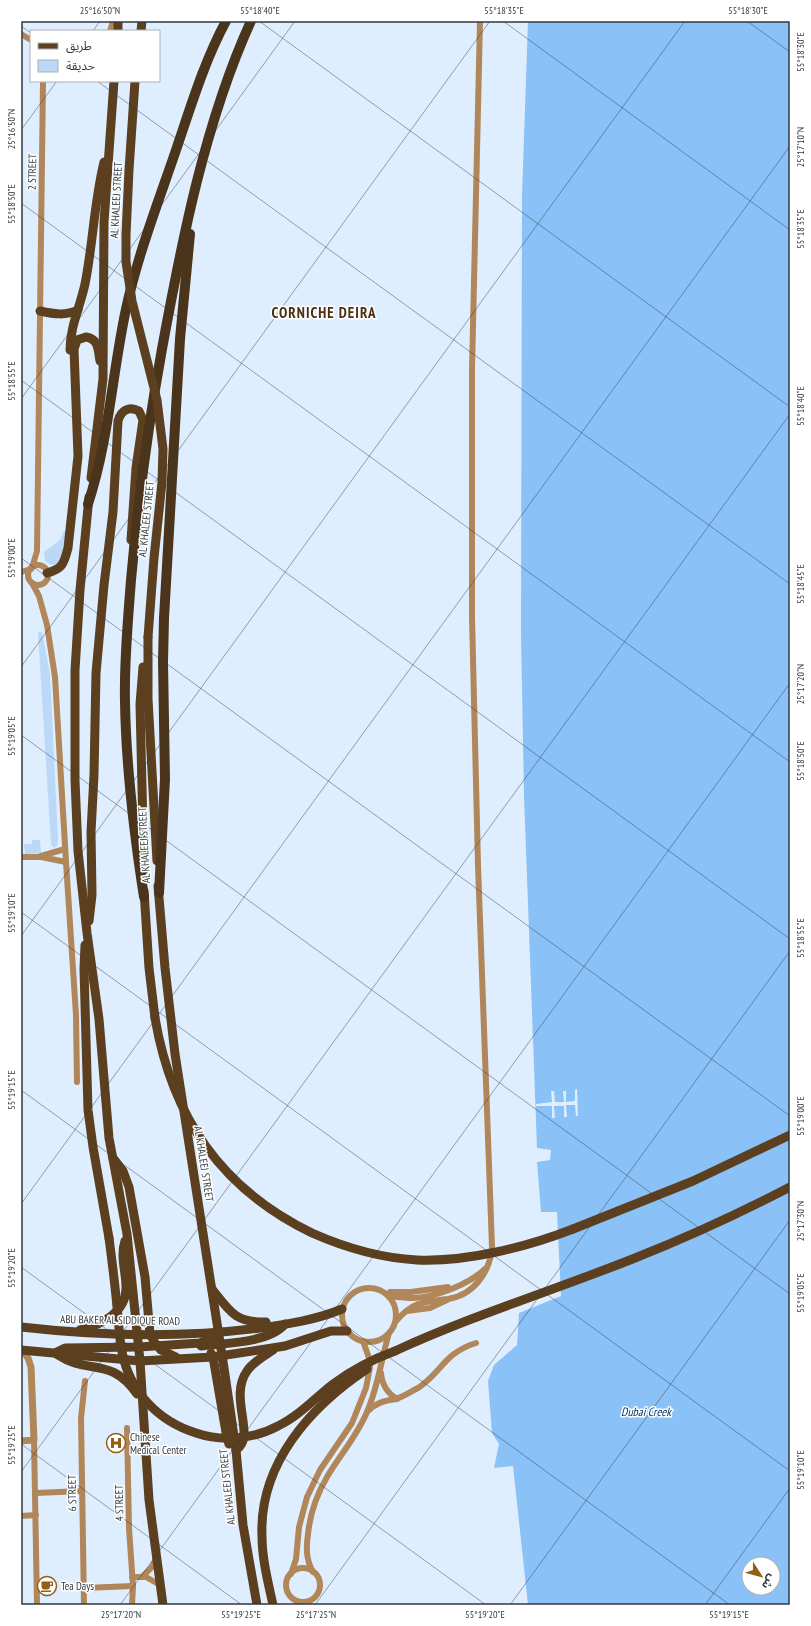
<svg xmlns="http://www.w3.org/2000/svg" width="811" height="1626" viewBox="0 0 811 1626" font-family="'PT Sans Narrow','Noto Sans Arabic',sans-serif">
	<rect width="100%" height="100%" fill="#dfeefe"/>
	<g fill="#bbd9f7">
		<path d="M64,531H67L64,555L57,564L51,565L45,561L44,552L60,540Z"/>
		<path d="M38,632H42L50,674L58,840L57,846L54,848L51,845Z"/>
		<path d="M32,840H40L41,853L25,854L24,844H32Z"/>
	</g>
	<path fill="#8ac1f7" fill-rule="evenodd" d="M528,21H790V1605H528L513,1466L494,1468L499,1444L492,1433L488,1381L494,1365L517,1345L519,1313L561,1296L557,1212H541L537,1162L550,1160L551,1150L537,1148L524,796L521,633L522,196ZM749,1564H773V1588H749Z"/>
	<path fill="#dfeefe" d="M577,1089L578,1116H576L575,1105H566L567,1117H564V1106H554L555,1118H552V1106H536V1104L552,1102L551,1091H554L555,1102H564L563,1091H566V1102L575,1101V1090Z"/>
	<g fill="none" stroke-linecap="round" stroke-linejoin="round">
		<g stroke="#b18658" stroke-width="6">
			<path d="M110,31L113,21"/>
			<path d="M21,34L31,40"/>
			<circle cx="38" cy="575" r="10"/>
			<path d="M32,568L37,551L43,81"/>
			<path d="M21,572L31,569"/>
			<path d="M32,583L39,596L47,625L55,677L66,862L76,1015L77,1082"/>
			<path d="M41,856L65,849"/>
			<path d="M21,857H41L66,862"/>
			<circle cx="369" cy="1315" r="27"/>
			<path d="M390,1292H411L448,1287"/>
			<path d="M389,1296C397,1297 406,1298 414,1298C437,1297 469,1284 485,1269"/>
			<path d="M407,1311L430,1308L447,1300"/>
			<path d="M396,1321C402,1314 408,1308 418,1304C428,1301 438,1300 448,1299C474,1295 490,1272 492,1247L478,865L472,617V369L480,21"/>
			<path d="M381,1373C382,1385 387,1393 397,1399"/>
			<path d="M368,1411C377,1402 385,1401 396,1399C403,1397 412,1391 418,1388C442,1372 444,1353 476,1343"/>
			<path d="M127,1428L129,1528L133,1586L132,1605"/>
			<path d="M34,1440L37,1605"/>
			<path d="M36,1493L82,1491"/>
			<path d="M21,1516L36,1515"/>
			<circle cx="303" cy="1585" r="17"/>
			<path d="M313,1572C306,1560 306,1548 308,1534C310,1514 317,1494 327,1477C340,1455 357,1436 367,1412C378,1387 381,1360 389,1333"/>
			<path d="M291,1574L296,1559L299,1527L307,1497L320,1470L352,1423L366,1388L370,1367L369,1358L363,1341"/>
			<path d="M143,1576L152,1567L156,1559"/>
			<path d="M132,1577H146L160,1585"/>
			<path d="M84,1588L133,1586"/>
			<path d="M84,1605L81,1418L85,1381"/>
		</g>
		<path stroke="#b18658" stroke-width="7" d="M21,1441L34,1440L31,1367L28,1358L22,1350"/>
		<g stroke="#5b3f1e" stroke-width="9">
			<path d="M118,31V21"/>
			<path d="M141,31L142,21"/>
			<path d="M40,311C54,314 65,316 78,310"/>
			<path d="M70,350C70,327 80,307 85,284C93,244 94,203 104,162"/>
			<path d="M91,478L103,379L104,222L114,81"/>
			<path d="M89,497L80,590L75,670V780L78,851L87,933L99,1019L109,1138L127,1234L140,1361L149,1500L163,1605"/>
			<path d="M47,573C63,569 64,563 68,548L78,456L74,349L77,340L86,337C99,339 98,350 100,361"/>
			<path d="M148,637V699L157,861"/>
			<path d="M143,667L140,704L144,870"/>
			<path d="M158,886L165,968L175,1054L224,1368L236,1450L243,1525L257,1605"/>
			<path d="M144,891L149,968L155,1018"/>
			<path d="M89,921L92,895L91,832L94,775L96,673L104,585L113,512L118,421C121,410 129,406 139,411L143,420L136,468L131,540"/>
			<path d="M85,945L84,969L88,1110L93,1147L109,1238"/>
			<path d="M113,1158L123,1171L129,1187L145,1277L150,1334L155,1343L161,1350L176,1357"/>
			<path d="M573,1229L693,1181L790,1135"/>
			<path d="M212,1289C230,1312 236,1323 266,1322"/>
			<path d="M21,1327C100,1336 181,1338 260,1328C288,1324 316,1320 342,1309"/>
			<path d="M80,1330C101,1325 127,1312 126,1287C126,1272 120,1256 125,1241"/>
			<path d="M201,1346C225,1343 269,1343 285,1324"/>
			<path d="M21,1350L140,1361L213,1357L285,1346L331,1331H347"/>
			<path d="M395,1351C473,1315 555,1290 635,1258C688,1237 740,1213 790,1187"/>
			<path d="M55,1353L65,1348L139,1347L200,1343L210,1339L218,1332"/>
			<path d="M211,1353L213,1357L227,1438L229,1444"/>
			<path d="M58,1355C88,1375 111,1356 137,1394"/>
			<path d="M236,1450C257,1436 228,1398 247,1371C253,1362 264,1356 273,1350"/>
		</g>
		<g stroke="#4a341b" stroke-width="10">
			<path d="M88,504C109,440 112,374 126,309C138,254 158,203 176,150C191,106 204,62 226,21"/>
			<path d="M159,893L165,779L163,662L164,618L180,339L190,234"/>
			<path d="M144,897C134,833 126,767 125,701C124,661 128,620 131,580C138,502 148,426 162,349C182,240 205,122 251,21"/>
		</g>
		<g stroke="#5b3f1e" stroke-width="9">
			<path d="M135,81L129,170L126,235V262L132,301L157,400L163,449L162,482L154,558L148,637"/>
			<path d="M155,1018C172,1117 221,1189 312,1233C346,1248 380,1258 417,1260C467,1262 527,1247 573,1229"/>
			<path d="M109,1238C112,1261 115,1284 117,1307C119,1322 119,1338 122,1352C130,1392 158,1421 196,1433C222,1442 254,1439 278,1426C299,1416 315,1398 333,1384C352,1370 373,1359 395,1351"/>
			<path d="M273,1605C268,1582 262,1559 262,1536C259,1464 310,1407 367,1369"/>
		</g>
	</g>
	<path fill="none" stroke="#313940" stroke-width="1" stroke-opacity="0.45" d="M259,21L790,407M503,21L790,230M747,21L790,52M21,26L31,33M93,31L100,21M97,81L790,584M21,130L57,81M21,203L790,762M21,380L790,939M21,399L295,21M21,558L790,1116M21,667L490,21M21,735L790,1294M21,912L790,1471M21,936L685,21M21,1090L730,1605M21,1204L790,146M21,1267L486,1605M21,1444L242,1605M21,1472L790,414M120,1605L790,683M315,1605L790,951M510,1605L790,1220M705,1605L790,1488"/>
	<defs>
		<symbol id="hospital-ring" viewBox="-11 -11 22 22"><circle r="9.5" fill="#fff" stroke="#945e15" stroke-width="1.5"/><path d="M-5-5h3v3.5h4V-5h3V5h-3V1.5h-4V5h-3Z" fill="#945e15"/></symbol>
		<symbol id="cafe-ring" viewBox="-11 -11 22 22"><circle r="9.5" fill="#fff" stroke="#945e15" stroke-width="1.5"/><path d="M-5.5-4.5H6V0H3Q3 3.5 0 3.5H-2.5Q-5.5 3.5-5.5 0ZM3-3.2v2h1.7v-2ZM-6 4.5H4V6H-6Z" fill="#945e15"/></symbol>
	</defs>
	<g fill-rule="evenodd">
		<use href="#hospital-ring" x="105" y="1432" width="22" height="22"/>
		<use href="#cafe-ring" x="36" y="1575" width="22" height="22"/>
	</g>
	<g text-anchor="middle" stroke-width="3" stroke-linejoin="round" paint-order="stroke">
		<g font-size="11" fill="#313940" stroke="#fff">
			<text transform="translate(32 172) rotate(-89)" y="4">2 STREET</text>
			<text transform="translate(116 200) rotate(-87)" y="4">AL KHALEEJ STREET</text>
			<text transform="translate(146 519) rotate(-84)" y="4">AL KHALEEJ STREET</text>
			<text transform="translate(144 845) rotate(-93)" y="4">AL KHALEEJ STREET</text>
			<text transform="translate(204 1164) rotate(81)" y="4">AL KHALEEJ STREET</text>
			<text transform="translate(120 1320) rotate(1)" y="4">ABU BAKER AL SIDDIQUE ROAD</text>
			<text transform="translate(227 1487) rotate(-96)" y="4">AL KHALEEJ STREET</text>
			<text transform="translate(72 1493) rotate(-91)" y="4">6 STREET</text>
			<text transform="translate(119 1503) rotate(-91)" y="4">4 STREET</text>
		</g>
		<g font-size="11" fill="#313940" stroke="#fff" text-anchor="start">
			<text x="130" y="1441">Chinese<tspan x="130" dy="13">Medical Center</tspan></text>
			<text x="61" y="1590">Tea Days</text>
		</g>
		<g font-size="12" font-style="italic" fill="#033b65" stroke="#fff">
			<text x="646" y="1416">Dubai Creek</text>
		</g>
		<g font-size="15" font-weight="bold" letter-spacing="1" fill="#4b3111" stroke="#fff">
			<text x="324" y="318">CORNICHE DEIRA</text>
		</g>
	</g>
	<rect width="811" height="1626" fill="none" stroke="#ffffff" stroke-width="44"/>
	<rect x="30" y="30" width="130" height="52" fill="#ffffff" stroke="#adb0b3"/>
	<rect x="38" y="43" width="20" height="6" fill="#5b3f1e" stroke="#adb0b3"/>
	<text x="66" y="50" font-size="12" fill="#313940">طريق</text>
	<rect x="38" y="60" width="20" height="12" fill="#bbd9f7" stroke="#adb0b3"/>
	<text x="66" y="70" font-size="12" fill="#313940">حديقة</text>
	<g transform="translate(761 1576) rotate(126)"><circle r="19" fill="#ffffff" stroke="#adb0b3"/>
	<path d="M0-3L7 15L0 10L-7 15Z" fill="#945e15"/>
	<text y="-6" font-size="11" font-weight="bold" text-anchor="middle" fill="#313940">ش</text>
	</g>
	<rect x="22" y="22" width="767" height="1582" fill="none" stroke="#313940" stroke-width="1.5"/>
	<g font-size="10" text-anchor="middle" fill="#313940">
		<text x="100" y="14">25°16'50"N</text>
		<text x="260" y="14">55°18'40"E</text>
		<text x="504" y="14">55°18'35"E</text>
		<text x="748" y="14">55°18'30"E</text>
		<text transform="translate(800 52) rotate(-90)" y="4">55°18'30"E</text>
		<text transform="translate(11 129) rotate(-90)" y="4">25°16'50"N</text>
		<text transform="translate(800 147) rotate(-90)" y="4">25°17'10"N</text>
		<text transform="translate(11 204) rotate(-90)" y="4">55°18'50"E</text>
		<text transform="translate(800 229) rotate(-90)" y="4">55°18'35"E</text>
		<text transform="translate(11 381) rotate(-90)" y="4">55°18'55"E</text>
		<text transform="translate(800 406) rotate(-90)" y="4">55°18'40"E</text>
		<text transform="translate(11 558) rotate(-90)" y="4">55°19'00"E</text>
		<text transform="translate(800 584) rotate(-90)" y="4">55°18'45"E</text>
		<text transform="translate(800 684) rotate(-90)" y="4">25°17'20"N</text>
		<text transform="translate(11 736) rotate(-90)" y="4">55°19'05"E</text>
		<text transform="translate(800 761) rotate(-90)" y="4">55°18'50"E</text>
		<text transform="translate(11 913) rotate(-90)" y="4">55°19'10"E</text>
		<text transform="translate(800 938) rotate(-90)" y="4">55°18'55"E</text>
		<text transform="translate(11 1090) rotate(-90)" y="4">55°19'15"E</text>
		<text transform="translate(800 1116) rotate(-90)" y="4">55°19'00"E</text>
		<text transform="translate(800 1221) rotate(-90)" y="4">25°17'30"N</text>
		<text transform="translate(11 1268) rotate(-90)" y="4">55°19'20"E</text>
		<text transform="translate(800 1293) rotate(-90)" y="4">55°19'05"E</text>
		<text transform="translate(11 1445) rotate(-90)" y="4">55°19'25"E</text>
		<text transform="translate(800 1470) rotate(-90)" y="4">55°19'10"E</text>
		<text x="121" y="1618">25°17'20"N</text>
		<text x="241" y="1618">55°19'25"E</text>
		<text x="316" y="1618">25°17'25"N</text>
		<text x="485" y="1618">55°19'20"E</text>
		<text x="729" y="1618">55°19'15"E</text>
	</g>
</svg>
